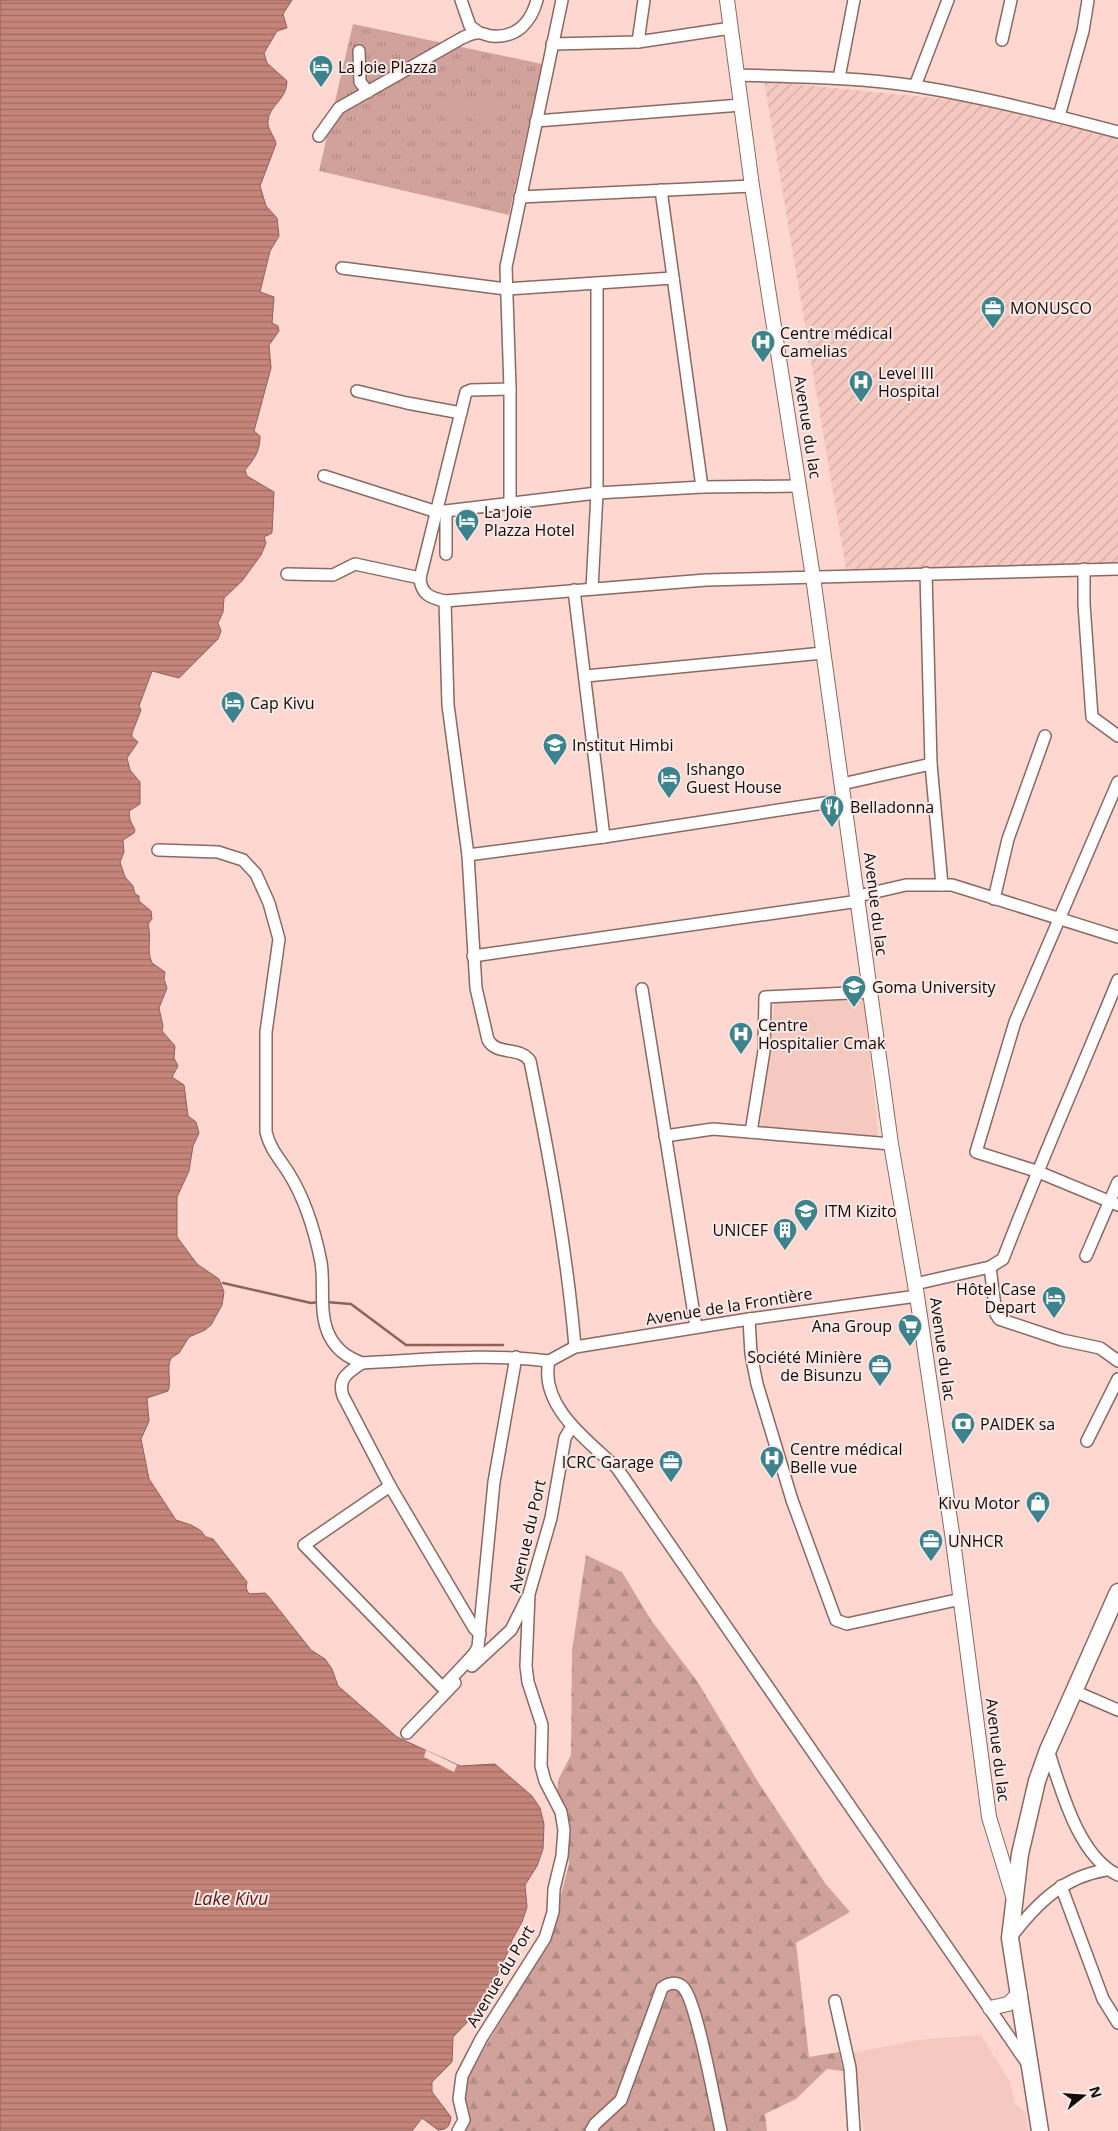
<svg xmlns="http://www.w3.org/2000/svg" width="1118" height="2131" viewBox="0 0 1118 2131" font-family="'Open Sans',sans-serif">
	<defs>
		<pattern id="industrial-furrows" width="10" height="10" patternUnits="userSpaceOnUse" patternTransform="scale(1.25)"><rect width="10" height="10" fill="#f5c8c0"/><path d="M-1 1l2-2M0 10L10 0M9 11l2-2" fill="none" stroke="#d1aaa4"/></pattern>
		<pattern id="forest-firs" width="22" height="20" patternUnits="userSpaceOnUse" patternTransform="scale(1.25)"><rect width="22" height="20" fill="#d0a29b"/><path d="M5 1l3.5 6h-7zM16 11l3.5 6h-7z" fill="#b28a84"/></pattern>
		<pattern id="park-tufts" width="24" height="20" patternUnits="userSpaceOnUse" patternTransform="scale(1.25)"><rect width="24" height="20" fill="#d0a29b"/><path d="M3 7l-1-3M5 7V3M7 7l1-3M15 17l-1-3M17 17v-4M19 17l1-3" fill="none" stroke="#b28a84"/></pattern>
		<pattern id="water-rules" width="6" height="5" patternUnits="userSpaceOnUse" patternTransform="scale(1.25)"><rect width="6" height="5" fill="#c6857b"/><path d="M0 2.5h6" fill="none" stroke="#a06b63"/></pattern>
	</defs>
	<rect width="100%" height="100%" fill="#fed7d1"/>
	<g fill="#f5c8c0">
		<path d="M864,997L878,1136L760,1128L775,1000Z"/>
		<path d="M981,2035L1010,2082L1015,2104L1026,2113L1028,2131H864L852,2053L917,2040Z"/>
	</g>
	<path fill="url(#industrial-furrows)" d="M764,81L964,101L1118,138V564L846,569Z"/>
	<path fill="url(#forest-firs)" d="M586,1555L622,1572L651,1620L697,1681L760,1785L825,1883L850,1912L796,1943L809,2057L839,2052L843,2071L827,2069L796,2099L765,2114L767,2131H464C472,2114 465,2110 465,2094C465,2089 466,2083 467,2077L549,1941L569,1864L566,1808L557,1790L559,1778L571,1755L572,1651Z"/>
	<path fill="url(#park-tufts)" d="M353,24L542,64L509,215L319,171Z"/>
	<path fill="#d0a29b" d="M454,96L493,102L490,121L450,115Z"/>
	<path fill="url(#water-rules)" stroke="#916058" d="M0,0H292L283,14L287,28L277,31L264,53L267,63L287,81C287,100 269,105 268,121C267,130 275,136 276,144L260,186L266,206L277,218L279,236L270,251L260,292L274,297L272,323L278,326L279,331L269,345L271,368L254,431L260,436C260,452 254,459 245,470L247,476L274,492L272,533L264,537L266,543L261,555L242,581L224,598L223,612L218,623L221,631L218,639L179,678L152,671L139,706L141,710L132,733V737L138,742L127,758L130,770L140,782V804L129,811L130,820L135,830L134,833L123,840L124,852L120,862L125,877L133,886L135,894L139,896V901L151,911L152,919L148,924C152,939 146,949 152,963L165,972L164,979L167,988L159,1008L163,1026L162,1031L175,1046L174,1058L178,1066L172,1077L184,1085L188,1116L196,1122L199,1133L193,1146L189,1171L177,1197V1237L197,1264L219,1279L224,1292L222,1305L211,1325L205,1330L189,1337L179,1353L171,1358C166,1369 172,1380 168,1391L147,1398L149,1421L141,1439L149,1479L176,1520L191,1525L200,1530L206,1537L213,1539L247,1582L246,1588L249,1594L265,1593L269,1597L311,1650L325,1659L332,1669L338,1686L397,1737L460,1766L495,1764L532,1796L540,1808L544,1824L543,1849L537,1866L525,1885L527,1907L522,1922L512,1940L508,1952L481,2008L453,2037L452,2062L432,2082V2092L451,2117C450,2126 447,2130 438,2130L422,2118L412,2131H0Z"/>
	<path fill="#fed7d1" d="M426,1750L457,1765L454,1772L424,1757Z"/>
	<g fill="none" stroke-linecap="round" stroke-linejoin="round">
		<g stroke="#916058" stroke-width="2.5">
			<path d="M223,1283L311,1303L320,1302"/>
			<path d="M326,1302L351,1304L406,1345H503"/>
		</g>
		<defs>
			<g id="minor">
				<path d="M461,0L470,26L478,32"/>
				<path d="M1002,40L1011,0"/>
				<path d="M638,42L644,0"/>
				<path d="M552,44L638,42L731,28"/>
				<path d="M359,51L360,82L368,92"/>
				<path d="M737,75C796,77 856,77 915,86C983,97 1051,114 1118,132"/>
				<path d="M839,78L854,0"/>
				<path d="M915,86L948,0"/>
				<path d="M1059,116L1083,31L1088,0"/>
				<path d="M536,121L741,105"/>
				<path d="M319,136L339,108L462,38C467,36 472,33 477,33C482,32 487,36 492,36C517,38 531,22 537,0"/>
				<path d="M661,190L702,487"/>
				<path d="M520,197L752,186"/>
				<path d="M342,268L506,289L673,278"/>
				<path d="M510,389L471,390L466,392L420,578C421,594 430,598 445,601L706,580L1118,569"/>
				<path d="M357,391L407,403L461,413"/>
				<path d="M324,476L437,512L597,493L702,487L800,486"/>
				<path d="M510,502V389L506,267L562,0"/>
				<path d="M446,511V554"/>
				<path d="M1084,569V604L1092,717L1118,736"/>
				<path d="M926,573L931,764L942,885"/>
				<path d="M287,574L333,575L355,564L420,578"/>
				<path d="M592,589L597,493V283"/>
				<path d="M574,590L604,837"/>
				<path d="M445,601L448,705L468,855L476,988L488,1040C497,1056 520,1046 530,1061C549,1155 567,1251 575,1347"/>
				<path d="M586,676L823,653"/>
				<path d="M1118,782L1015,1022L976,1152L1036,1171L1118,1205"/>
				<path d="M842,784L931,764"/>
				<path d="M158,850L218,852L243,860L256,874L269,903L279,939L266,1032V1132C270,1149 279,1158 288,1172C304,1197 315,1232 321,1262C325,1286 318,1314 330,1337C338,1351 347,1357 362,1363C424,1360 487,1353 549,1361"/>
				<path d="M468,855L604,837L844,800"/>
				<path d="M858,896L906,885H952L1118,937"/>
				<path d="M994,899L1008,839L1045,736"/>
				<path d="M473,956L859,901"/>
				<path d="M642,989L696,1327"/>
				<path d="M751,1132L764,1051L765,997L870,992"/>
				<path d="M665,1136L713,1129L891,1144"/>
				<path d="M1086,1256L1118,1182"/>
				<path d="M990,1267L996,1314L999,1319L1062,1340L1100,1348L1118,1361"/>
				<path d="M915,1284L990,1267L1003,1259C1039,1165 1080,1073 1118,980"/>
				<path d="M749,1319L751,1354L757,1384L792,1500L836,1620L847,1624L961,1599"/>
				<path d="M549,1361C539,1406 588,1441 617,1468L1027,2063"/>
				<path d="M549,1361L575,1347L749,1319L917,1296"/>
				<path d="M362,1363C349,1372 337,1378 343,1396L390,1486L474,1628L480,1634"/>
				<path d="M1087,1441L1118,1379"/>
				<path d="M390,1486L304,1545L441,1686L446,1684L474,1654L478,1647L494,1482L516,1357"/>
				<path d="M472,1666L511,1630L527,1598"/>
				<path d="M1074,1691L1118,1710"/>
				<path d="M407,1733L455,1683"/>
				<path d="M1048,1750C1061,1789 1078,1856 1118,1875"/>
				<path d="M1061,1886L1103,1999L1118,2023"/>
				<path d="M1011,1937C1037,1903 1063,1877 1106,1870"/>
				<path d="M835,2001L850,2068L854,2131"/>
				<path d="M458,2131L464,2120L459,2099L462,2076L481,2039L545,1938L553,1912L554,1889L562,1856L564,1830L561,1812L545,1781L541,1766L542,1725L528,1682L526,1666L529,1594L551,1518L565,1438L572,1426"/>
				<path d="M591,2131L595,2124L621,2100L662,1988C668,1983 676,1981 683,1987C697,2001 715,2105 721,2131"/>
			</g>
			<g id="major">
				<path d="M727,0L752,186L813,577L891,1144L917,1296L952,1533L989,1817L1014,1899"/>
				<path d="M990,2008L1008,2004L1020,1993"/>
			</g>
			<path id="highway" d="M1040,2131L1010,1938L1020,1854L1037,1781L1048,1750L1118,1592"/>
		</defs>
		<use href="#minor" stroke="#8a6863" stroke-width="14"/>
		<use href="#major" stroke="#8a6863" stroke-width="16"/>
		<use href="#highway" stroke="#8a6863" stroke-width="19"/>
		<use href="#minor" stroke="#fff" stroke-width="11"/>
		<use href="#major" stroke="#fff" stroke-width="14"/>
		<use href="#highway" stroke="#fff" stroke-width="16"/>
	</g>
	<defs>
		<symbol id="hotel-pin" viewBox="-11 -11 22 30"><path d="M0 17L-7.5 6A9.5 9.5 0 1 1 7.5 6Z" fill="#3d838e" stroke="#fbebe8"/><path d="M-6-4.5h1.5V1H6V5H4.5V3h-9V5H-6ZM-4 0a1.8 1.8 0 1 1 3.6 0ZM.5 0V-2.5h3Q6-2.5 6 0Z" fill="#fff"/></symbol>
		<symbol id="office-pin" viewBox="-11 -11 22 30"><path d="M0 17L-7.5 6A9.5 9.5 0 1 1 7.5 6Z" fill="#3d838e" stroke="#fbebe8"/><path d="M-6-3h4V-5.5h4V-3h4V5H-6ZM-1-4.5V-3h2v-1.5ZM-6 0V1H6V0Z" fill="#fff"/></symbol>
		<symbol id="hospital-pin" viewBox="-11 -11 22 30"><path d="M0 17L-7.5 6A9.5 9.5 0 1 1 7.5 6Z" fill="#3d838e" stroke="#fbebe8"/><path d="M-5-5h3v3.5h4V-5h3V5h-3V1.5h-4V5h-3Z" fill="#fff"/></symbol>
		<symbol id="school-pin" viewBox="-11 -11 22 30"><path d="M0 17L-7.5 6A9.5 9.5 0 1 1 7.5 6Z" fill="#3d838e" stroke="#fbebe8"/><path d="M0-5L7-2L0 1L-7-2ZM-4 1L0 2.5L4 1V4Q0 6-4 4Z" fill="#fff"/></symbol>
		<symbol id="restaurant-pin" viewBox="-11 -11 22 30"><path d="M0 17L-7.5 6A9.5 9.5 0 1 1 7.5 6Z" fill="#3d838e" stroke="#fbebe8"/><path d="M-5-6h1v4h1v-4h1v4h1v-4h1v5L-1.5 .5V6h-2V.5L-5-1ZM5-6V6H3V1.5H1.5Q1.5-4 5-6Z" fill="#fff"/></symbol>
		<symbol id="university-pin" viewBox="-11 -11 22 30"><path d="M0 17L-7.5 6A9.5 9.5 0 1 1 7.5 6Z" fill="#3d838e" stroke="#fbebe8"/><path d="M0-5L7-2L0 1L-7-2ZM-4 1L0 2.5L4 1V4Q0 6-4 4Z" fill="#fff"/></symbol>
		<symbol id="building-pin" viewBox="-11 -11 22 30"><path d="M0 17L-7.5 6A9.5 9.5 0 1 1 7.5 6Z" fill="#3d838e" stroke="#fbebe8"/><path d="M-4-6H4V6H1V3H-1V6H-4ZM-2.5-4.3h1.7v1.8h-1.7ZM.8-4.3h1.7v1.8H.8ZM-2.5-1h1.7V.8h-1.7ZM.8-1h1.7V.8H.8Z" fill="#fff"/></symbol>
		<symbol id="supermarket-pin" viewBox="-11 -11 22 30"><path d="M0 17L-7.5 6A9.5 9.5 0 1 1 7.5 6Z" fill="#3d838e" stroke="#fbebe8"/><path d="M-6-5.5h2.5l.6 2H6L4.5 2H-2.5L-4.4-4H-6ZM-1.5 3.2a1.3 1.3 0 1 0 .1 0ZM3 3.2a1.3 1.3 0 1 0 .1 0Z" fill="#fff"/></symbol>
		<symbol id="bank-pin" viewBox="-11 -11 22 30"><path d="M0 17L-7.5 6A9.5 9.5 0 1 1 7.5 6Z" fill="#3d838e" stroke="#fbebe8"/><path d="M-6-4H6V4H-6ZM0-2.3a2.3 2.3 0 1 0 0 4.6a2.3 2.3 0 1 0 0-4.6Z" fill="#fff"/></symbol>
		<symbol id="shop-pin" viewBox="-11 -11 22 30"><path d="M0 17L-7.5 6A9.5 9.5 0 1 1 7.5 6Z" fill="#3d838e" stroke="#fbebe8"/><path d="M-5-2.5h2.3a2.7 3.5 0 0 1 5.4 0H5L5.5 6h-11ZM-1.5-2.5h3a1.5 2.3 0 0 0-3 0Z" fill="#fff"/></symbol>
	</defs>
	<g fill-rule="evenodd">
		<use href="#hotel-pin" x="307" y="53" width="28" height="38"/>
		<use href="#office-pin" x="979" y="294" width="28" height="38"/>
		<use href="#hospital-pin" x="749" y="328" width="28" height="38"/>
		<use href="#hospital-pin" x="847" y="368" width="28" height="38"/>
		<use href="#hotel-pin" x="453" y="507" width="28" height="38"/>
		<use href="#hotel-pin" x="219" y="689" width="28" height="38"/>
		<use href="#school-pin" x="541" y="731" width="28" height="38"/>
		<use href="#hotel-pin" x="655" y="764" width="28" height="38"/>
		<use href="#restaurant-pin" x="818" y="793" width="28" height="38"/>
		<use href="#school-pin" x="840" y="973" width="28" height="38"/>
		<use href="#hospital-pin" x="727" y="1020" width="28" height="38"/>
		<use href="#university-pin" x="792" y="1197" width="28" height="38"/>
		<use href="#building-pin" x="771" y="1216" width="28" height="38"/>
		<use href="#hotel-pin" x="1040" y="1284" width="28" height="38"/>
		<use href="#supermarket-pin" x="896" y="1312" width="28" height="38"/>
		<use href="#office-pin" x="866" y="1352" width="28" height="38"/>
		<use href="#bank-pin" x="949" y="1410" width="28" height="38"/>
		<use href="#hospital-pin" x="758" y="1444" width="28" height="38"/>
		<use href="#office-pin" x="657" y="1448" width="28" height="38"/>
		<use href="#shop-pin" x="1024" y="1489" width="28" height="38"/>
		<use href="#office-pin" x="917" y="1527" width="28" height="38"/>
	</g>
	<g text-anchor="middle" stroke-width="4" stroke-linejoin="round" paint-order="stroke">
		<g font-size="16" fill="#140807" stroke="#fbebe8" text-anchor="start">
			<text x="338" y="73">La Joie Plazza</text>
			<text x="1010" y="314">MONUSCO</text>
			<text x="780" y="339">Centre médical<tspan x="780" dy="18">Camelias</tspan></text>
			<text x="878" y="379">Level III<tspan x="878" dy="18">Hospital</tspan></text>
			<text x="484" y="518">La Joie<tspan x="484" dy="18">Plazza Hotel</tspan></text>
			<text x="250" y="709">Cap Kivu</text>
			<text x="572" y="751">Institut Himbi</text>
			<text x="686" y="775">Ishango<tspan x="686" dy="18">Guest House</tspan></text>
			<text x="850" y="813">Belladonna</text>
			<text x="872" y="993">Goma University</text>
			<text x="758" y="1031">Centre<tspan x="758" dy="18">Hospitalier Cmak</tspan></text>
			<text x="824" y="1217">ITM Kizito</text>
			<text x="768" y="1236" text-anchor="end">UNICEF</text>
			<text x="1036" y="1295" text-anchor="end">Hôtel Case<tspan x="1036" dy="18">Depart</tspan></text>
			<text x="892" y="1332" text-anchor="end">Ana Group</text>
			<text x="862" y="1363" text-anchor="end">Société Minière<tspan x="862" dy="18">de Bisunzu</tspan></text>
			<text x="980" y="1430">PAIDEK sa</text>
			<text x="790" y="1455">Centre médical<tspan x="790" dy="18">Belle vue</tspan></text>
			<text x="654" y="1468" text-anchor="end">ICRC Garage</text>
			<text x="1020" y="1509" text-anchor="end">Kivu Motor</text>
			<text x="948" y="1547">UNHCR</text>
		</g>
		<g font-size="16" fill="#140807" stroke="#fbebe8">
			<text transform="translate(808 427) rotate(81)" y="6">Avenue du lac</text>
			<text transform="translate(876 904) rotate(83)" y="6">Avenue du lac</text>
			<text transform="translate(729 1306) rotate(-9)" y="6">Avenue de la Frontière</text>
			<text transform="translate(943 1349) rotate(82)" y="6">Avenue du lac</text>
			<text transform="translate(527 1536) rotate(-77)" y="6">Avenue du Port</text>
			<text transform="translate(998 1750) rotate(83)" y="6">Avenue du lac</text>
			<text transform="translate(500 1976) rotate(-59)" y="6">Avenue du Port</text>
		</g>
		<g font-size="18" font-style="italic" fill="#62130e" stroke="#fbebe8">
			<text x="231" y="1905">Lake Kivu</text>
		</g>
	</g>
	<g transform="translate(1083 2096) rotate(73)" stroke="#fbebe8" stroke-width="4" paint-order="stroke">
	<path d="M0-4L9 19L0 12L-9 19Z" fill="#140807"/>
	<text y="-8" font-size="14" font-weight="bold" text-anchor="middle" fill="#140807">N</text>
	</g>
</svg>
